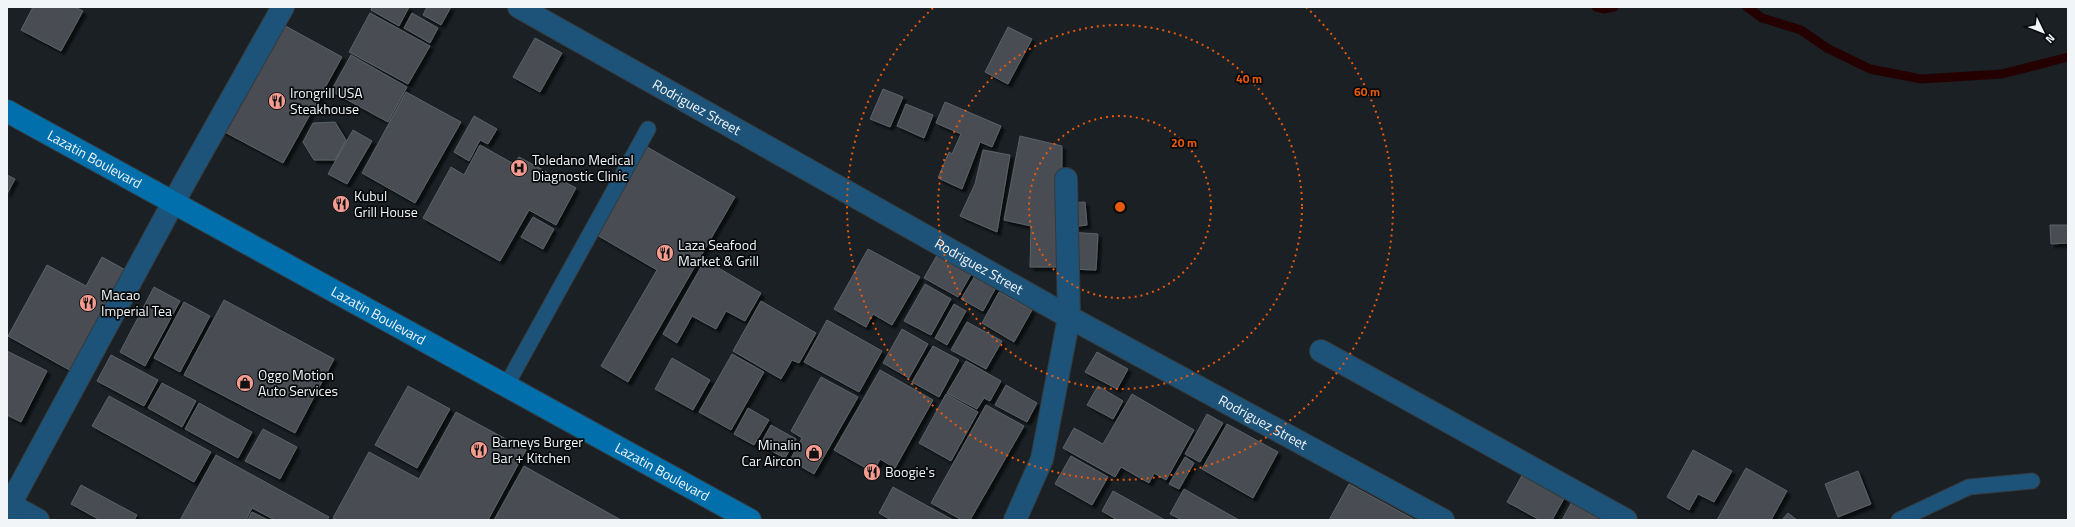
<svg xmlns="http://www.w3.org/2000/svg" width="2075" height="527" viewBox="0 0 2075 527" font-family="'Titillium Web',sans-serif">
	<defs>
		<filter id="shadow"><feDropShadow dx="3.5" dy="3.5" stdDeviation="1" flood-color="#0009"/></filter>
	</defs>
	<rect width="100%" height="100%" fill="#1a2024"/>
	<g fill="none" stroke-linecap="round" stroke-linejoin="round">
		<g stroke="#250000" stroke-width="9">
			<path d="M1596,7L1604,9L1614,7"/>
			<path d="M1747,7L1762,18L1801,30L1827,48L1870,69L1921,79L2002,74L2068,57"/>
		</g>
	</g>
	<g fill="#484e53" stroke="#5b6267" filter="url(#shadow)">
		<path d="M33,7H75L83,11L61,51L21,30Z"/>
		<path d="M372,7H409L399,26L371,10Z"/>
		<path d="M427,7H451L441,25L423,15Z"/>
		<path d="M370,13L430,46L408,84L349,52Z"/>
		<path d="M412,13L438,28L430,43L404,28Z"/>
		<path d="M280,23L342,57L283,163L221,130Z"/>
		<path d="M1008,27L1032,39L1008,84L985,72Z"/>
		<path d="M535,38L562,53L540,92L513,77Z"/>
		<path d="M351,55L407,87L388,122L331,91Z"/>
		<path d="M883,89L903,97L890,127L870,119Z"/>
		<path d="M406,92L461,122L415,203L362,173Z"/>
		<path d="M945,102L1001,126L992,147L980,142L962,189L938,178L949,152L952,154L961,134L936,123Z"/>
		<path d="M906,104L933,115L924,138L897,126Z"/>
		<path d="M474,116L497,129L488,144L480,140L469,161L454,152Z"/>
		<path d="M335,122L346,140L335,160H314L303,142L313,123Z"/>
		<path d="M353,130L372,141L347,184L328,174Z"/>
		<path d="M1020,136L1062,146L1061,267H1030L1031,226L1004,220Z"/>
		<path d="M480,145L514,164L519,157L576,188L556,225L529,210L500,261L423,218L451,167L464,175Z"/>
		<path d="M647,147L735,197L628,382L601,366L657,270L597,235Z"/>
		<path d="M983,150L1010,155L997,232L960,216L975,184Z"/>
		<path d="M7,175L15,179L7,194Z"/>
		<path d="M1085,202L1087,225L1071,227L1069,203Z"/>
		<path d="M533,217L554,229L543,249L521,237Z"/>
		<path d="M2050,225H2068V243L2051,244Z"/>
		<path d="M1070,232L1098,234L1096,270L1068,269Z"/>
		<path d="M868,249L920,277L892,325L873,314L866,327L834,309Z"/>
		<path d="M940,250L974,269L958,297L924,278Z"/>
		<path d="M102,257L129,272L75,373L8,336L47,265L86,286Z"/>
		<path d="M705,260L761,293L745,321L726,311L716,329L692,316L677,343L663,334Z"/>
		<path d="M978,271L999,282L983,311L961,299Z"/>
		<path d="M925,284L951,299L931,335L904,321Z"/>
		<path d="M154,287L180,301L145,366L120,352Z"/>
		<path d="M999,292L1032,310L1014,342L982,323Z"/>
		<path d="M224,300L334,359L295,433L184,375Z"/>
		<path d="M761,301L816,333L799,363L792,360L781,379L733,351Z"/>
		<path d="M184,302L210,316L180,372L154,358Z"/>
		<path d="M954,304L966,311L947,345L935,338Z"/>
		<path d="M827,320L882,351L859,392L804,362Z"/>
		<path d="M967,322L1002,341L986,369L951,350Z"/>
		<path d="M902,329L928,344L909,378L883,363Z"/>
		<path d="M933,346L959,360L939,397L912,382Z"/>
		<path d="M7,351L47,371L21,422L7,415Z"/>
		<path d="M1097,352L1128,369L1117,389L1085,372Z"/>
		<path d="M732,354L764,372L731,430L699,412Z"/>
		<path d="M111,355L158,380L144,406L97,381Z"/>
		<path d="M672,358L710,380L693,410L655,389Z"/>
		<path d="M966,361L1001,381L990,401L984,398L977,409L947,393Z"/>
		<path d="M880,370L933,400L895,468L880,459L873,472L834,450Z"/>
		<path d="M821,377L858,397L814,474L790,460L802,438L791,431Z"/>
		<path d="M162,383L196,401L182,427L148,408Z"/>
		<path d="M1006,385L1037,403L1027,422L995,405Z"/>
		<path d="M408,386L450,409L417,468L375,445Z"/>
		<path d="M1098,386L1123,401L1113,419L1087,405Z"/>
		<path d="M946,394L978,412L951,461L919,443Z"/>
		<path d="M1132,394L1194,430L1166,480L1154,473L1149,483L1121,467L1115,477L1063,448L1074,428L1103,444Z"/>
		<path d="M109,396L211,452L194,482L92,426Z"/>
		<path d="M199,403L252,432L238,458L185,429Z"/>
		<path d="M986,405L1024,426L970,520H962L931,503Z"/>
		<path d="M748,408L769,420L754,445L734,434Z"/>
		<path d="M456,412L526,450L488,520H337L333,518L369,452L419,479Z"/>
		<path d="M1207,414L1223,423L1200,462L1185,454Z"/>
		<path d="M1227,424L1278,452L1253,498L1202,469Z"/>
		<path d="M771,425L796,439L785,458L760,445Z"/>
		<path d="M263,429L297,447L280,479L245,461Z"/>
		<path d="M1693,450L1732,471L1714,502L1698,494L1689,510L1667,497Z"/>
		<path d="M216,455L329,517L327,520H275L252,508L246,520H180Z"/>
		<path d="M1071,456L1108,477L1092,505L1055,484Z"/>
		<path d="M1185,457L1194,463L1179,489L1169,484Z"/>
		<path d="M524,466L621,520H494Z"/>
		<path d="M1746,468L1787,491L1771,520H1717Z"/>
		<path d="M1858,471L1871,504L1838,517L1825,484Z"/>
		<path d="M1524,472L1566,495L1552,520H1540L1507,502Z"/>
		<path d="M1349,484L1415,520H1329Z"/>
		<path d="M81,485L137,515L134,520H100L71,504Z"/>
		<path d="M893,487L953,520H891L879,513Z"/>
		<path d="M1184,489L1239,520H1182L1170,514Z"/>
		<path d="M1113,491L1165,520H1117L1102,511Z"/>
		<path d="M1573,500L1609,520H1562Z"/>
		<path d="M252,512L268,520H248Z"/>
		<path d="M1788,513L1797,520H1782Z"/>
	</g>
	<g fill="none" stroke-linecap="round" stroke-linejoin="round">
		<defs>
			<g id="lane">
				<path d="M506,386L648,129"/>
				<path d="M1899,520L1969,487L2032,481"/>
			</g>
			<g id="street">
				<path id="s1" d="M519,7L1069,317L1443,520"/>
				<path d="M1321,351L1626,520"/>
				<path d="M7,503L38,520"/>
				<path d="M7,510L173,203L283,7"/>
				<path d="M1015,520L1042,459L1069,317L1066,179"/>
			</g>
			<g id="secondary">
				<path id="s2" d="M7,111L750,520"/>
			</g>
		</defs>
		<use href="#lane" stroke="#343a3d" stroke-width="17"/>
		<use href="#street" stroke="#343a3d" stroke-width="24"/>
		<use href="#secondary" stroke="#343a3d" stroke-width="24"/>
		<use href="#lane" stroke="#1d5378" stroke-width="15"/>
		<use href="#street" stroke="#1d5378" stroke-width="22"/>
		<use href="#secondary" stroke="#006fab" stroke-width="22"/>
	</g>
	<g fill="none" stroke="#e8590c" stroke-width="2" stroke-dasharray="2 4">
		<circle cx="1120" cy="207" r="91"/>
		<circle cx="1120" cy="207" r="182"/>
		<path d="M1306 7A273 273 0 1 1 934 7"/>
	</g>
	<defs>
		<symbol id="restaurant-disc" viewBox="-11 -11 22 22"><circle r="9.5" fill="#f59c91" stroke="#07090b"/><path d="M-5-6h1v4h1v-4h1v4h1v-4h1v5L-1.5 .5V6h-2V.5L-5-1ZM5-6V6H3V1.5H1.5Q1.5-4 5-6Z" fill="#111"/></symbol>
		<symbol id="hospital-disc" viewBox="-11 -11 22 22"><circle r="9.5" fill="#f59c91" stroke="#07090b"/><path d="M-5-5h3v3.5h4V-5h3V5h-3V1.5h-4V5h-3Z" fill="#111"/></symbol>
		<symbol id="shop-disc" viewBox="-11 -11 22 22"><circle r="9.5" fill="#f59c91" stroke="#07090b"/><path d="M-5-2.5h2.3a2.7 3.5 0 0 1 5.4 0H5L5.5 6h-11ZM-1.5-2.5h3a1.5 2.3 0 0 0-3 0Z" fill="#111"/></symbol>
	</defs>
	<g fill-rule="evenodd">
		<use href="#restaurant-disc" x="267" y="91" width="20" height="20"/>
		<use href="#hospital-disc" x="509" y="158" width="20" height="20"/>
		<use href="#restaurant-disc" x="331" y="194" width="20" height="20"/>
		<use href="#restaurant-disc" x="655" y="243" width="20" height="20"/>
		<use href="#restaurant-disc" x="78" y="293" width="20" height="20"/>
		<use href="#shop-disc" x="235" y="373" width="20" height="20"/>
		<use href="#restaurant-disc" x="469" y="440" width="20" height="20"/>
		<use href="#shop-disc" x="804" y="443" width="20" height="20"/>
		<use href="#restaurant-disc" x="862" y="462" width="20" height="20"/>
	</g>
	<g text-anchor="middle" stroke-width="3.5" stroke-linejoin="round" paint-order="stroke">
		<g font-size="14" fill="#f1f5f8" stroke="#07090b" text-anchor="start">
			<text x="290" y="98">Irongrill USA<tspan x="290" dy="16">Steakhouse</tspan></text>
			<text x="532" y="165">Toledano Medical<tspan x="532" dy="16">Diagnostic Clinic</tspan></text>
			<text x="354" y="201">Kubul<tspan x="354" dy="16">Grill House</tspan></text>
			<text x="678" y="250">Laza Seafood<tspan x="678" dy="16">Market &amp; Grill</tspan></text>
			<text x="101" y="300">Macao<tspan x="101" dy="16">Imperial Tea</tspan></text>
			<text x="258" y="380">Oggo Motion<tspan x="258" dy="16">Auto Services</tspan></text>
			<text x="492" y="447">Barneys Burger<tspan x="492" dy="16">Bar + Kitchen</tspan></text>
			<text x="801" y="450" text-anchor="end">Minalin<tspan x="801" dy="16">Car Aircon</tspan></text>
			<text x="885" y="477">Boogie's</text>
		</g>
		<g font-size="14" fill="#f1f5f8" stroke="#07090b">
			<text dy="5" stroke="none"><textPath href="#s1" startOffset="204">Rodriguez Street</textPath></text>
			<text dy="5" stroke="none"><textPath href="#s2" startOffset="100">Lazatin Boulevard</textPath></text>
			<text dy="5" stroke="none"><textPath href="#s1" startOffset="528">Rodriguez Street</textPath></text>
			<text dy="5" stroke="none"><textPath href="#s2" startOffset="424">Lazatin Boulevard</textPath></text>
			<text dy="5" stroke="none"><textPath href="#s1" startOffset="852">Rodriguez Street</textPath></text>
			<text dy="5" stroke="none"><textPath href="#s2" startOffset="748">Lazatin Boulevard</textPath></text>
		</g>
	</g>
	<circle cx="1120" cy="207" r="6" fill="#e8590c" stroke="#07090b" stroke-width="2"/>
	<g font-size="12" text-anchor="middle" font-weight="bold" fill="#e8590c" stroke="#07090b" stroke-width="3.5" stroke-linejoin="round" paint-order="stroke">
		<text x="1249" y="83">40 m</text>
		<text x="1367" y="96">60 m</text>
		<text x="1184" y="147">20 m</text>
	</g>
	<rect width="2075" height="527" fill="none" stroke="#f1f5f8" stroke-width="16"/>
	<g transform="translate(2043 32) rotate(133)" stroke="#07090b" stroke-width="3" paint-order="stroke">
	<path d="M0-3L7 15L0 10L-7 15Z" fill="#f1f5f8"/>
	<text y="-6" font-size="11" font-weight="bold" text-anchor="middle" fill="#f1f5f8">N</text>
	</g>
</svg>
